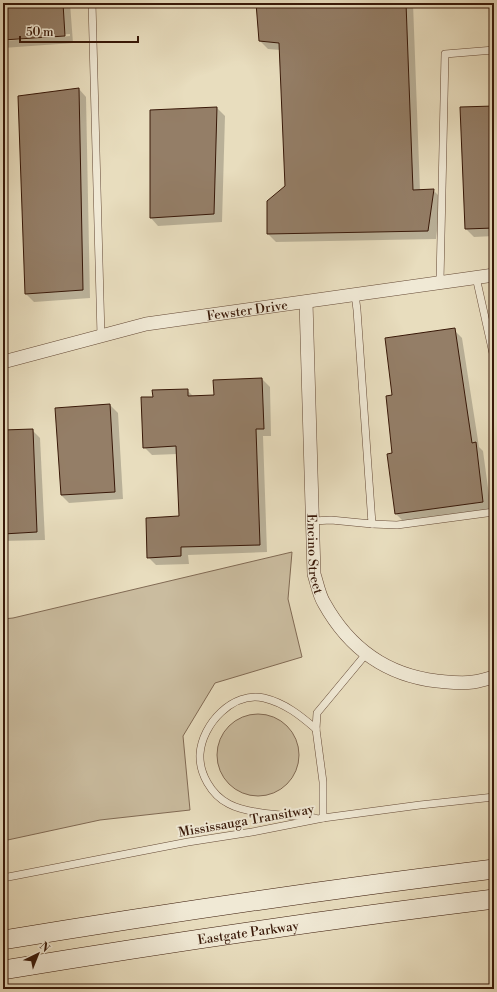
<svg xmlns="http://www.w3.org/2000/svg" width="497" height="992" viewBox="0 0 497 992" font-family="'Libre Bodoni',serif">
	<rect width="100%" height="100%" fill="#e8ddbe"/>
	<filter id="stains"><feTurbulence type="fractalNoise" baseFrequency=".005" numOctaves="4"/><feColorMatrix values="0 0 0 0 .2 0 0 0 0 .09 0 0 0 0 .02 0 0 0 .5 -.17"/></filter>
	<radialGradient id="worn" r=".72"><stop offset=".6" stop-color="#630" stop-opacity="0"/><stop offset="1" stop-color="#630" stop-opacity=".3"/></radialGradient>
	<g fill="#cabc9f" stroke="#816a54">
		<path d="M292,552L288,599L302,657L215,683L183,736L190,810L100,820L3,841V619L13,618Z"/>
		<circle cx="258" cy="755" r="41"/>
	</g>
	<g fill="#0003">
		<path d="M3,3H70L73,43L3,48V41L70,36V34L3,39Z"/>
		<path d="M257,3H413L420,191L433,190L441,198L436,239L276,242L268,234L286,187L281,50L268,49L260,41Z"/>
		<path d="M79,89L86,97L90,298L34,302L26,294Z"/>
		<path d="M494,107V236L474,237L466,229Z"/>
		<path d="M217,108L225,116L222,222L158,226L151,218Z"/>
		<path d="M454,330L462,338L479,447L483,451L491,510L404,522L396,514L393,454L394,396Z"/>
		<path d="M262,379L270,387L271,436H263L267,552L188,555L189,564L156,565L148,557L180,517L177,454L152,455L144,447L154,398L187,390L194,397L215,396Z"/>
		<path d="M110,405L118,413L123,499L69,503L61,495Z"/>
		<path d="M32,430L40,438L45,540L3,541V431Z"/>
	</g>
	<g fill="#947e67" stroke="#381808">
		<path d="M3,3H63L65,36L3,40Z"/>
		<path d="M256,3H406L413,190L434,189L428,231L267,234V201L285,186L279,43L259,41Z"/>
		<path d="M79,88L83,290L25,294L18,96Z"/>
		<path d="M494,106V228L465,229L460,107Z"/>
		<path d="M217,107L214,214L150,218V110Z"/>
		<path d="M455,328L472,443L476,442L483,502L395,514L387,454L392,453L386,396L392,395L385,338Z"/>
		<path d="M262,378L264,429H256L260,545L181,547V556L147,558L146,518L179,516L176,446L143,448L141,397H153L152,390L188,389V396L214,395L213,380Z"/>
		<path d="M110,404L115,492L61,495L55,408Z"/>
		<path d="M33,429L37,532L3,534V430Z"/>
	</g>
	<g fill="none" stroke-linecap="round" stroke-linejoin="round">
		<defs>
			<g id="service">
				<path d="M92,3L101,336"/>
				<path d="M476,277L494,358"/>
				<path d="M440,281L445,54L494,50"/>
				<path d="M313,521L331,520L372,524L357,310L355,294"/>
				<path d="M372,524L397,525L494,512"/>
				<path d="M315,818C290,815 250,815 229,804C211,795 199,773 200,754C202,724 233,691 264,698C285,703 301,716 316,729"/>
				<path d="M323,818V782L316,729L317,713L366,654"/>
				<path d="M3,878L188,842L252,832L323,818L420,805L494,797"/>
			</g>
			<g id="minor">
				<path id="s1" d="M306,302L314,574C317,583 319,595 324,603C349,648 385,675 437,681C449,682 461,684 473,682C480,681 487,679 494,677"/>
				<path id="s2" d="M3,362L146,324L494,275"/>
			</g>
			<g id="secondary">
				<path d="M3,940C166,913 330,889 494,869"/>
				<path id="s3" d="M3,970C166,943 330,919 494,899"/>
			</g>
		</defs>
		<use href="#service" stroke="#644936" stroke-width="8"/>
		<use href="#minor" stroke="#644936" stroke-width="14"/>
		<use href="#secondary" stroke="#381808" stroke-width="20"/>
		<use href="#service" stroke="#f0e9d5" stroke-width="7"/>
		<use href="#minor" stroke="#f0e9d5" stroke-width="13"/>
		<use href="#secondary" stroke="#f0e9d5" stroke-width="19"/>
	</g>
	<g text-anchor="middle" stroke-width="4" stroke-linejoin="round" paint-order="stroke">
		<g font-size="13" fill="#381808" stroke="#f0e9d5">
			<text dy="5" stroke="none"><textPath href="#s2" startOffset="250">Fewster Drive</textPath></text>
			<text dy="5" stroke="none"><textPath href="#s1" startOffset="252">Encino Street</textPath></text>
			<text transform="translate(246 820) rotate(-10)" y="5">Mississauga Transitway</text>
			<text dy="5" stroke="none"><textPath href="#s3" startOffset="248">Eastgate Parkway</textPath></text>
		</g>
	</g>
	<rect width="497" height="992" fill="none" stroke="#e8ddbe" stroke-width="16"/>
	<rect x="4" y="4" width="489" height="984" fill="none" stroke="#381808" stroke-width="2"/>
	<rect x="8" y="8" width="481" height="976" fill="none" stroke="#381808"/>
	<g transform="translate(38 954) rotate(43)" stroke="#f0e9d5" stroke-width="3" paint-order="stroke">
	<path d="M0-3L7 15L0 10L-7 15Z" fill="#381808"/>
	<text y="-6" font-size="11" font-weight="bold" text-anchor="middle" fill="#381808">N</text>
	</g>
	<path d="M20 36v6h118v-6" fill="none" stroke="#381808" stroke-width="2"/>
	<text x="26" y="36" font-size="12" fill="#381808" stroke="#f0e9d5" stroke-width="3" paint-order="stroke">50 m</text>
	<rect width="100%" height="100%" filter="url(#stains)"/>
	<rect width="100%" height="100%" fill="url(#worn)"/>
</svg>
